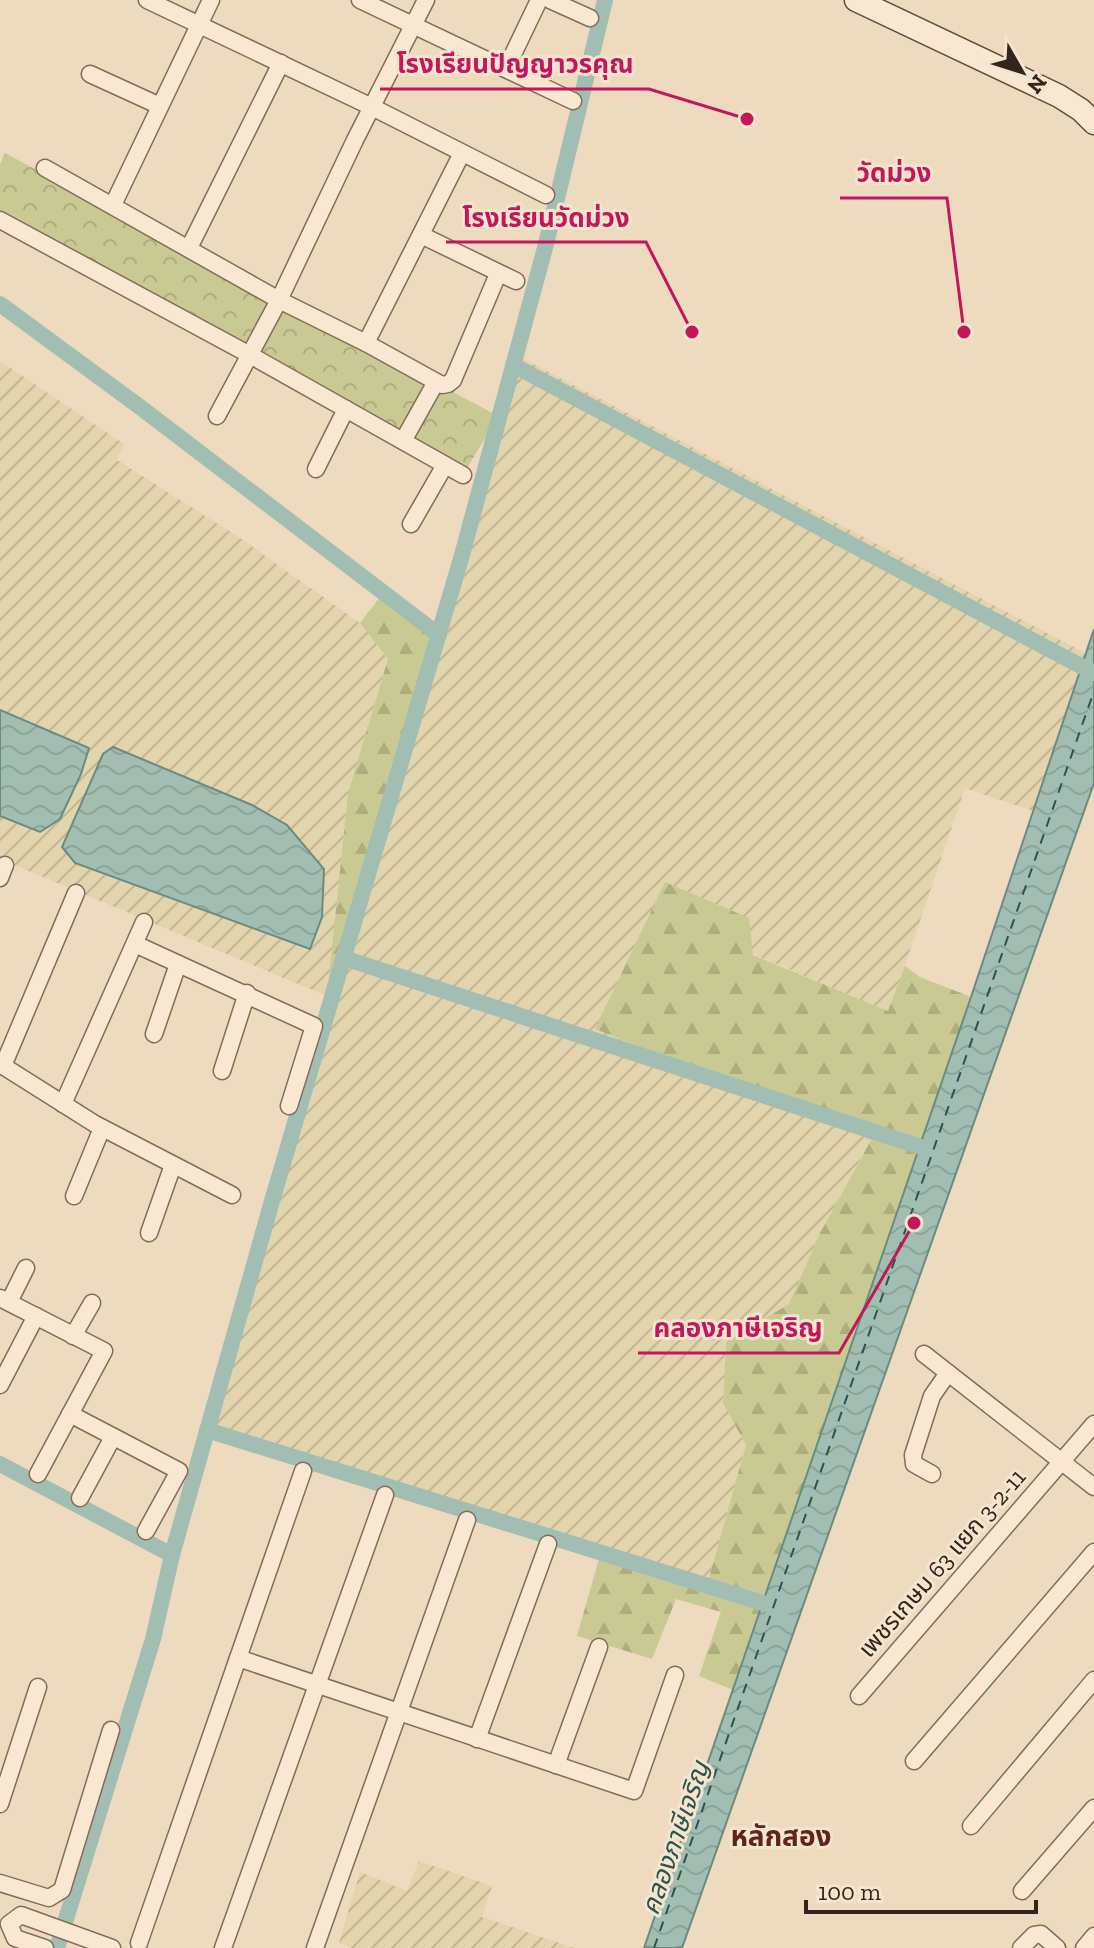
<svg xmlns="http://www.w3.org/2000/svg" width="1094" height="1948" viewBox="0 0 1094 1948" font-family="'Zilla Slab','Noto Sans Thai',serif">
	<defs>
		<pattern id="farmland-furrows" width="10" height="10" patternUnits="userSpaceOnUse" patternTransform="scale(2)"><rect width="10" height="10" fill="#e2d4ac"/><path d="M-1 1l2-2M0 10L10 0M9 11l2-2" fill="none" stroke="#c2b693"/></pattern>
		<pattern id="forest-firs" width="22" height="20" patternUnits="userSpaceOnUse" patternTransform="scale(2)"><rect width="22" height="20" fill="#c9ca93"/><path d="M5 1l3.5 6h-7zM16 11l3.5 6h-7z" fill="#adad7e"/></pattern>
		<pattern id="park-crowns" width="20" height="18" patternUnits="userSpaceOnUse" patternTransform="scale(2)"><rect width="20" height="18" fill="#c9ca93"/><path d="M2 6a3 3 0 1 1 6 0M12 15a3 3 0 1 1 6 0" fill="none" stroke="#adad7e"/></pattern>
		<pattern id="water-waves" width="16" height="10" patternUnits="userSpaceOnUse" patternTransform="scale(2)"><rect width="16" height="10" fill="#a2beb3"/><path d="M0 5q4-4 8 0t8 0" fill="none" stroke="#8ca399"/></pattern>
	</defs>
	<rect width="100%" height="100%" fill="#eddabf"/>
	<g fill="url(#farmland-furrows)" fill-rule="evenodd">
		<path d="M522,358L1085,653L1033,811L965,788L889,1012L753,954L595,1029L871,1139L820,1233L789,1304L726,1343L723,1403L746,1445L705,1592L210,1438L327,996L0,859V816L40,832L89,748L0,710V361L124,444L117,460L240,538L360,623L388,659L348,793L328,994L353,955ZM75,863L322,917L310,948Z"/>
		<path d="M419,1861L492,1886L482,1917L574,1948H352L339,1943L360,1872L407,1891Z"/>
	</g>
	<g fill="url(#forest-firs)">
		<path d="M387,588L444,632L353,955L327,996L348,793L388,659L360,623Z"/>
		<path d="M665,882L749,918L753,955L888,1011L905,966L920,977L971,997L733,1690L699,1676L721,1612L676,1599L652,1659L577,1636L599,1559L705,1592L746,1445L723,1403L726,1342L789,1304L820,1233L871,1140L595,1029Z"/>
	</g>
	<path fill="url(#park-crowns)" d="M5,153L498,416L463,475L0,220V164Z"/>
	<g fill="url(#water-waves)" stroke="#6a8c80" stroke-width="2">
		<path d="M1094,629V783L682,1948H644L971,997Z"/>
		<path d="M0,710L89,748L81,774L60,819L40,832L0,816Z"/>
		<path d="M113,747L252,805L287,825L324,869L322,917L310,949L75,863L62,847L103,754Z"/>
	</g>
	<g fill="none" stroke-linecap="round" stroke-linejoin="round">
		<g stroke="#a2beb3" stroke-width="16">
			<path d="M0,304L140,407L439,635"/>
			<path d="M513,365L1094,673"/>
			<path d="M344,958L939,1153"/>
			<path d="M207,1430L782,1609"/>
			<path d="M0,1464L172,1555"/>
			<path d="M57,1948L153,1639L172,1555L272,1201L462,555L546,244L605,0"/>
		</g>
		<path stroke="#2b544d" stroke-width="2" stroke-dasharray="10 8" stroke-linecap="butt" d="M654,1948L1094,691"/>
		<defs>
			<g id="street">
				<path d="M147,0L372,107L546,195"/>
				<path d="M360,0L573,101"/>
				<path d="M550,0L590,18"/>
				<path d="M506,69L539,0"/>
				<path d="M90,74L160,106"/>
				<path d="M45,168L279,300L366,343L442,385L448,384L453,380L498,274"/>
				<path d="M113,205L211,0"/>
				<path d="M0,220L250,355L463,475"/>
				<path d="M421,235L516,281"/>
				<path d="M189,248L281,63"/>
				<path d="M366,343L462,153"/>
				<path d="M217,416L279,300L355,140L426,0"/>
				<path d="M403,441L436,382"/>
				<path d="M316,469L346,409"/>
				<path d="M411,524L445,465"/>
				<path d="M0,878L5,865"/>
				<path d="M135,944L314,1026L289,1106"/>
				<path d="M154,1034L178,964"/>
				<path d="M0,1064L95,1124L232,1195"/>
				<path d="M3,1066L76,893"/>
				<path d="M222,1071L247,993"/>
				<path d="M63,1104L144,922"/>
				<path d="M74,1196L102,1128"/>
				<path d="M149,1233L173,1165"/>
				<path d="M0,1298L104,1351L38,1474"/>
				<path d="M9,1302L26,1268"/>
				<path d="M73,1336L92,1303"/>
				<path d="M924,1354L1094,1487"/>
				<path d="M0,1385L36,1316"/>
				<path d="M70,1414L179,1471L146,1531"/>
				<path d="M932,1474L914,1464L913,1455L932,1396L948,1373"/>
				<path d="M80,1498L113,1437"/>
				<path d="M238,1658L634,1791L675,1675"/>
				<path d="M859,1696L1094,1424"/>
				<path d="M477,1739L548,1544"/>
				<path d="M914,1761L1094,1552"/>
				<path d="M556,1765L599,1647"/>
				<path d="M0,1804L38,1687"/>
				<path d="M971,1826L1094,1680"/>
				<path d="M0,1883L49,1898L62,1890L111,1730"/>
				<path d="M1022,1891L1094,1808"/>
				<path d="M139,1943L303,1471"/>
				<path d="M45,1948L15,1938L9,1924L21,1915L112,1948"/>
				<path d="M223,1948L385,1495"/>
				<path d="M315,1948L467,1520"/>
				<path d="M1021,1948L1034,1935L1041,1934L1057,1948"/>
				<path d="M1084,1948L1094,1936"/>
			</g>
			<path id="secondary" d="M856,0L1059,96L1081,110L1094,123"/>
		</defs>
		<use href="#street" stroke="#856b58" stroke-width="19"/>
		<use href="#secondary" stroke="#664c3b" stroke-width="25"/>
		<use href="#street" stroke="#f8e8d2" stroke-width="16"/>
		<use href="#secondary" stroke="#f8e8d2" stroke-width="22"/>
	</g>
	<g text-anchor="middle" stroke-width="6" stroke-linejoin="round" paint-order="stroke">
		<g font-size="24" fill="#34251c" stroke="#f4e5ce">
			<text transform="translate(942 1563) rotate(-49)" y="8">เพชรเกษม 63 แยก 3-2-11</text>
		</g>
		<g font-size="26" font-style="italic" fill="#2b544d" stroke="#f4e5ce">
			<text transform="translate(675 1838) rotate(-71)" y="9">คลองภาษีเจริญ</text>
		</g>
		<g font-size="28" font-weight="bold" fill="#60241c" stroke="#f4e5ce">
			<text x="781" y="1846">หลักสอง</text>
		</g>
	</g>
	<path fill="none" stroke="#c2185b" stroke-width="3" d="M747 119L649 89H380M964 332L947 198H840M692 332L646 242H446M914 1223L839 1353H638"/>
	<g fill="#c2185b" stroke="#f4e5ce" stroke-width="3">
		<circle cx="747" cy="119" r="8"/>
		<circle cx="964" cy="332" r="8"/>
		<circle cx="692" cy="332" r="8"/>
		<circle cx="914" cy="1223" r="8"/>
	</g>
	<g font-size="26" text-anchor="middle" font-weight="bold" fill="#c2185b" stroke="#f4e5ce" stroke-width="6" stroke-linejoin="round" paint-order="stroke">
		<text x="515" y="73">โรงเรียนปัญญาวรคุณ</text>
		<text x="894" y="182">วัดม่วง</text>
		<text x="546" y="227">โรงเรียนวัดม่วง</text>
		<text x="738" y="1337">คลองภาษีเจริญ</text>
	</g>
	<g transform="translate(1022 72) rotate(129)" stroke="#f4e5ce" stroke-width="6" paint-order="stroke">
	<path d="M0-6L14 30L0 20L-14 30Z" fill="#34251c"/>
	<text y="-12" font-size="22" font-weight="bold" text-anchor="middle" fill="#34251c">N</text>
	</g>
	<path d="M806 1900v12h230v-12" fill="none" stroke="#34251c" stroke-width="4"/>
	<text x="818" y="1900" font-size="24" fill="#34251c" stroke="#f4e5ce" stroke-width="6" paint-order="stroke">100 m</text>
</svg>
